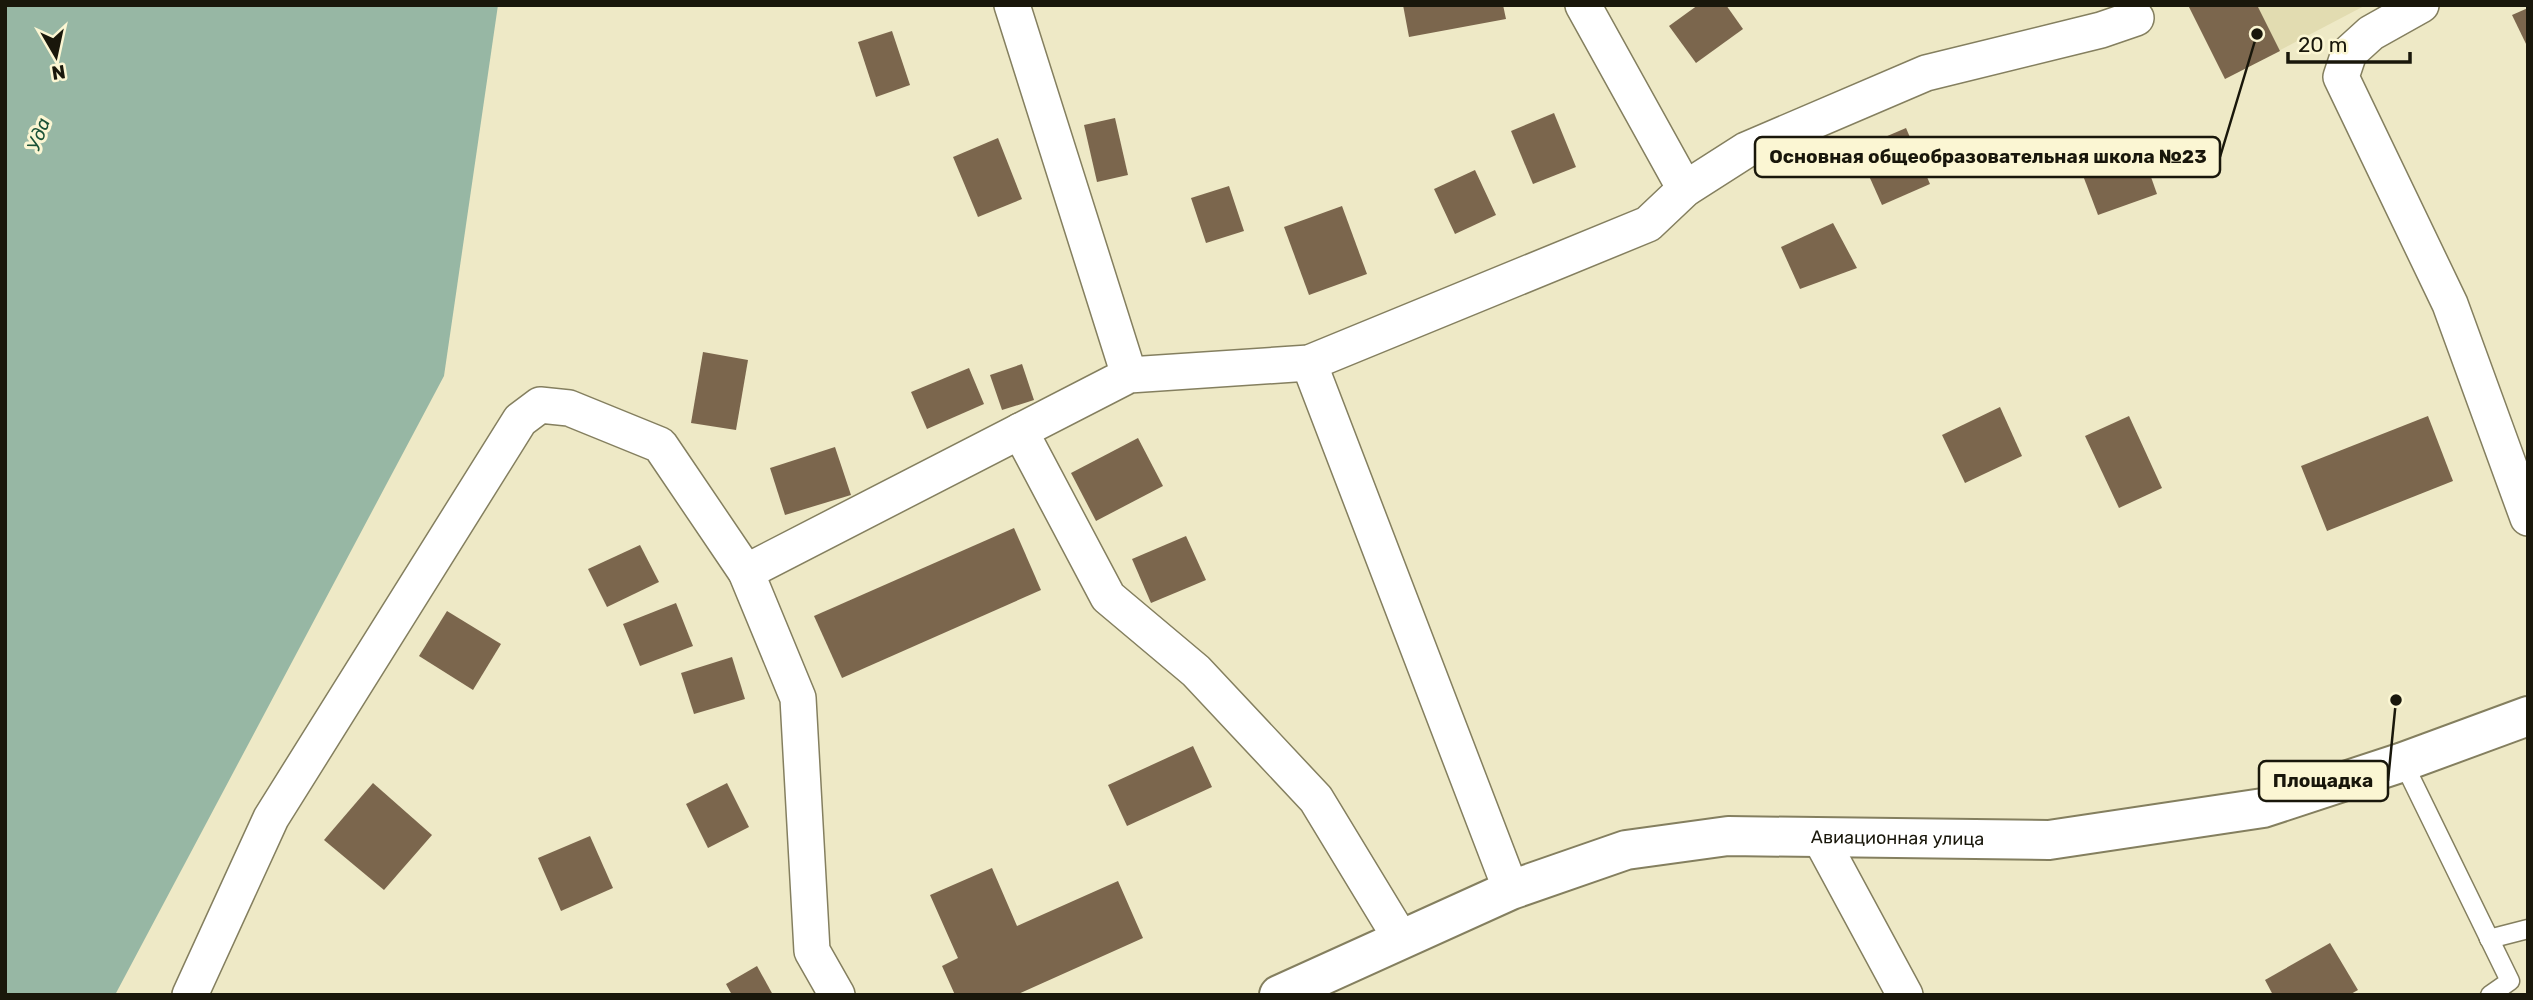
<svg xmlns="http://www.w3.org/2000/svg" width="2533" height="1000" viewBox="0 0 2533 1000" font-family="Rubik,sans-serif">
	<rect width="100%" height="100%" fill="#eee9c6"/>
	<path fill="#e2dcb1" d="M2188,5H2366L2225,79Z"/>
	<path fill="#97b7a4" d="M5,5H498L444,376L115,995H5Z"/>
	<g fill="#7b664d">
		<path d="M1403,5H1503L1506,19L1409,37Z"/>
		<path d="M1698,5H1726L1743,29L1696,63L1669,26Z"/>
		<path d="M2188,5H2257L2280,51L2225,79Z"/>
		<path d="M2528,8V48L2512,15Z"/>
		<path d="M892,31L910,85L876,97L858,42Z"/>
		<path d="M1554,113L1576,167L1533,184L1511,131Z"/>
		<path d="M1115,118L1128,175L1097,182L1084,125Z"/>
		<path d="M1906,128L1930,184L1882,205L1857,149Z"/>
		<path d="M998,138L1022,199L978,217L953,157Z"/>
		<path d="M2139,143L2157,194L2098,215L2079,165Z"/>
		<path d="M1475,170L1496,215L1455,234L1434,189Z"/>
		<path d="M1229,186L1244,231L1206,243L1191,198Z"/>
		<path d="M1342,206L1367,274L1309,295L1284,227Z"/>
		<path d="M1833,223L1857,268L1800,289L1781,247Z"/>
		<path d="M703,352L748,360L736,430L691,423Z"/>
		<path d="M1022,364L1034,400L1002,410L990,375Z"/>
		<path d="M969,368L984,404L927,429L911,392Z"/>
		<path d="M2000,407L2022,456L1965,483L1942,435Z"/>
		<path d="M2129,416L2162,488L2119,508L2085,436Z"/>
		<path d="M2428,416L2453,481L2327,531L2301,466Z"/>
		<path d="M1138,438L1163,486L1096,521L1071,473Z"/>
		<path d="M835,447L851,495L785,515L770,468Z"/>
		<path d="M1014,528L1041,590L842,678L814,616Z"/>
		<path d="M1186,536L1206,580L1151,603L1132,559Z"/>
		<path d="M640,545L659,582L607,607L588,569Z"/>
		<path d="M676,603L693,646L640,666L623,624Z"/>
		<path d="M447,611L501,644L473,690L419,656Z"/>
		<path d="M732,657L745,699L694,714L681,673Z"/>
		<path d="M1193,746L1212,787L1127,826L1108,785Z"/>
		<path d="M373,783L432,835L384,890L324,840Z"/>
		<path d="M727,783L749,827L708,848L686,804Z"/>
		<path d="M590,836L613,888L561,911L538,858Z"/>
		<path d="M992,868L1017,926L1118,881L1143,938L1016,995H955L942,966L958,958L930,895Z"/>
		<path d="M2330,943L2358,990L2349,995H2273L2265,980Z"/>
		<path d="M757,966L773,995H732L726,984Z"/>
	</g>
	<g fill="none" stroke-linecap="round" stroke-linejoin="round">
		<defs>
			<g id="lane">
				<path d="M2403,762L2510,981L2490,995"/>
				<path d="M2489,939L2528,929"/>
			</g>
			<g id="street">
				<path d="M1012,5L1129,375"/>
				<path d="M1583,5L1685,189"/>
				<path d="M2421,5L2371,33L2349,53L2341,77L2450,304L2528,518"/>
				<path d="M1309,363L1511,890"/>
				<path d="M1020,431L1108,597L1196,671L1316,799L1401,939"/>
				<path d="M746,572L1129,375L1309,363L1648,224L1685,189L1746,150L1926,73L2101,30L2136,18"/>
				<path d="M1819,836L1905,995"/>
				<path d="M190,995L271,818L520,420L540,405L569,408L660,445L746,572L798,698L812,951L837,995"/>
			</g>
			<g id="secondary">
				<path id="s1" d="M1279,995L1511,890L1626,850L1728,836L2049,840L2263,808L2403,762L2528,716"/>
			</g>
		</defs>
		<use href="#lane" stroke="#847f5f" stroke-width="21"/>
		<use href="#street" stroke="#847f5f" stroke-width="38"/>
		<use href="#secondary" stroke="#847f5f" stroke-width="42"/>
		<use href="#lane" stroke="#fff" stroke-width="18"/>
		<use href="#street" stroke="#fff" stroke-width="35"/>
		<use href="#secondary" stroke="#fff" stroke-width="38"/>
	</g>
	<g text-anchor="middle" stroke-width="6" stroke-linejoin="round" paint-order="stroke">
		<g font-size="18" fill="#19170b" stroke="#fbf6d3">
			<text dy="6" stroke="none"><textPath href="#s1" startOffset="649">Авиационная улица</textPath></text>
		</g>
		<g font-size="19" font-style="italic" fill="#1b5237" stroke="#fbf6d3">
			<text transform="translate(38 134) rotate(-70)" y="7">Уда</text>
		</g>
	</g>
	<path fill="none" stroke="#19170b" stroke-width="2.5" d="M2257 34L2220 157M2396 700L2388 781"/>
	<g fill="#19170b" stroke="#fbf6d3" stroke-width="2.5">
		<circle cx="2257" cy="34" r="7"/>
		<circle cx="2396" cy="700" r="7"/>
	</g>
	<g fill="#fbf6d3" stroke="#19170b" stroke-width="2.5">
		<rect x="1755" y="137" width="465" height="40" rx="7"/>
		<rect x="2259" y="761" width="129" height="40" rx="7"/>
	</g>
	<g font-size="19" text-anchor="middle" font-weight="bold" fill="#19170b">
		<text x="1988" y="163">Основная общеобразовательная школа №23</text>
		<text x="2323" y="787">Площадка</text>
	</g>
	<rect width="2533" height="1000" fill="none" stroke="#19170b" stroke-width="14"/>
	<g transform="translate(56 56) rotate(171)" stroke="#fbf6d3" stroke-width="5" paint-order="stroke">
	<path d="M0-5L12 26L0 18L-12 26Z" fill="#19170b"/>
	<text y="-10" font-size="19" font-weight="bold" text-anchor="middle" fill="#19170b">N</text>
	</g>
	<path d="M2288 52v10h122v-10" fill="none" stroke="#19170b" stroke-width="3.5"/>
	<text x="2298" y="52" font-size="21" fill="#19170b" stroke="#fbf6d3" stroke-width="5" paint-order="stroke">20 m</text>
</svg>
